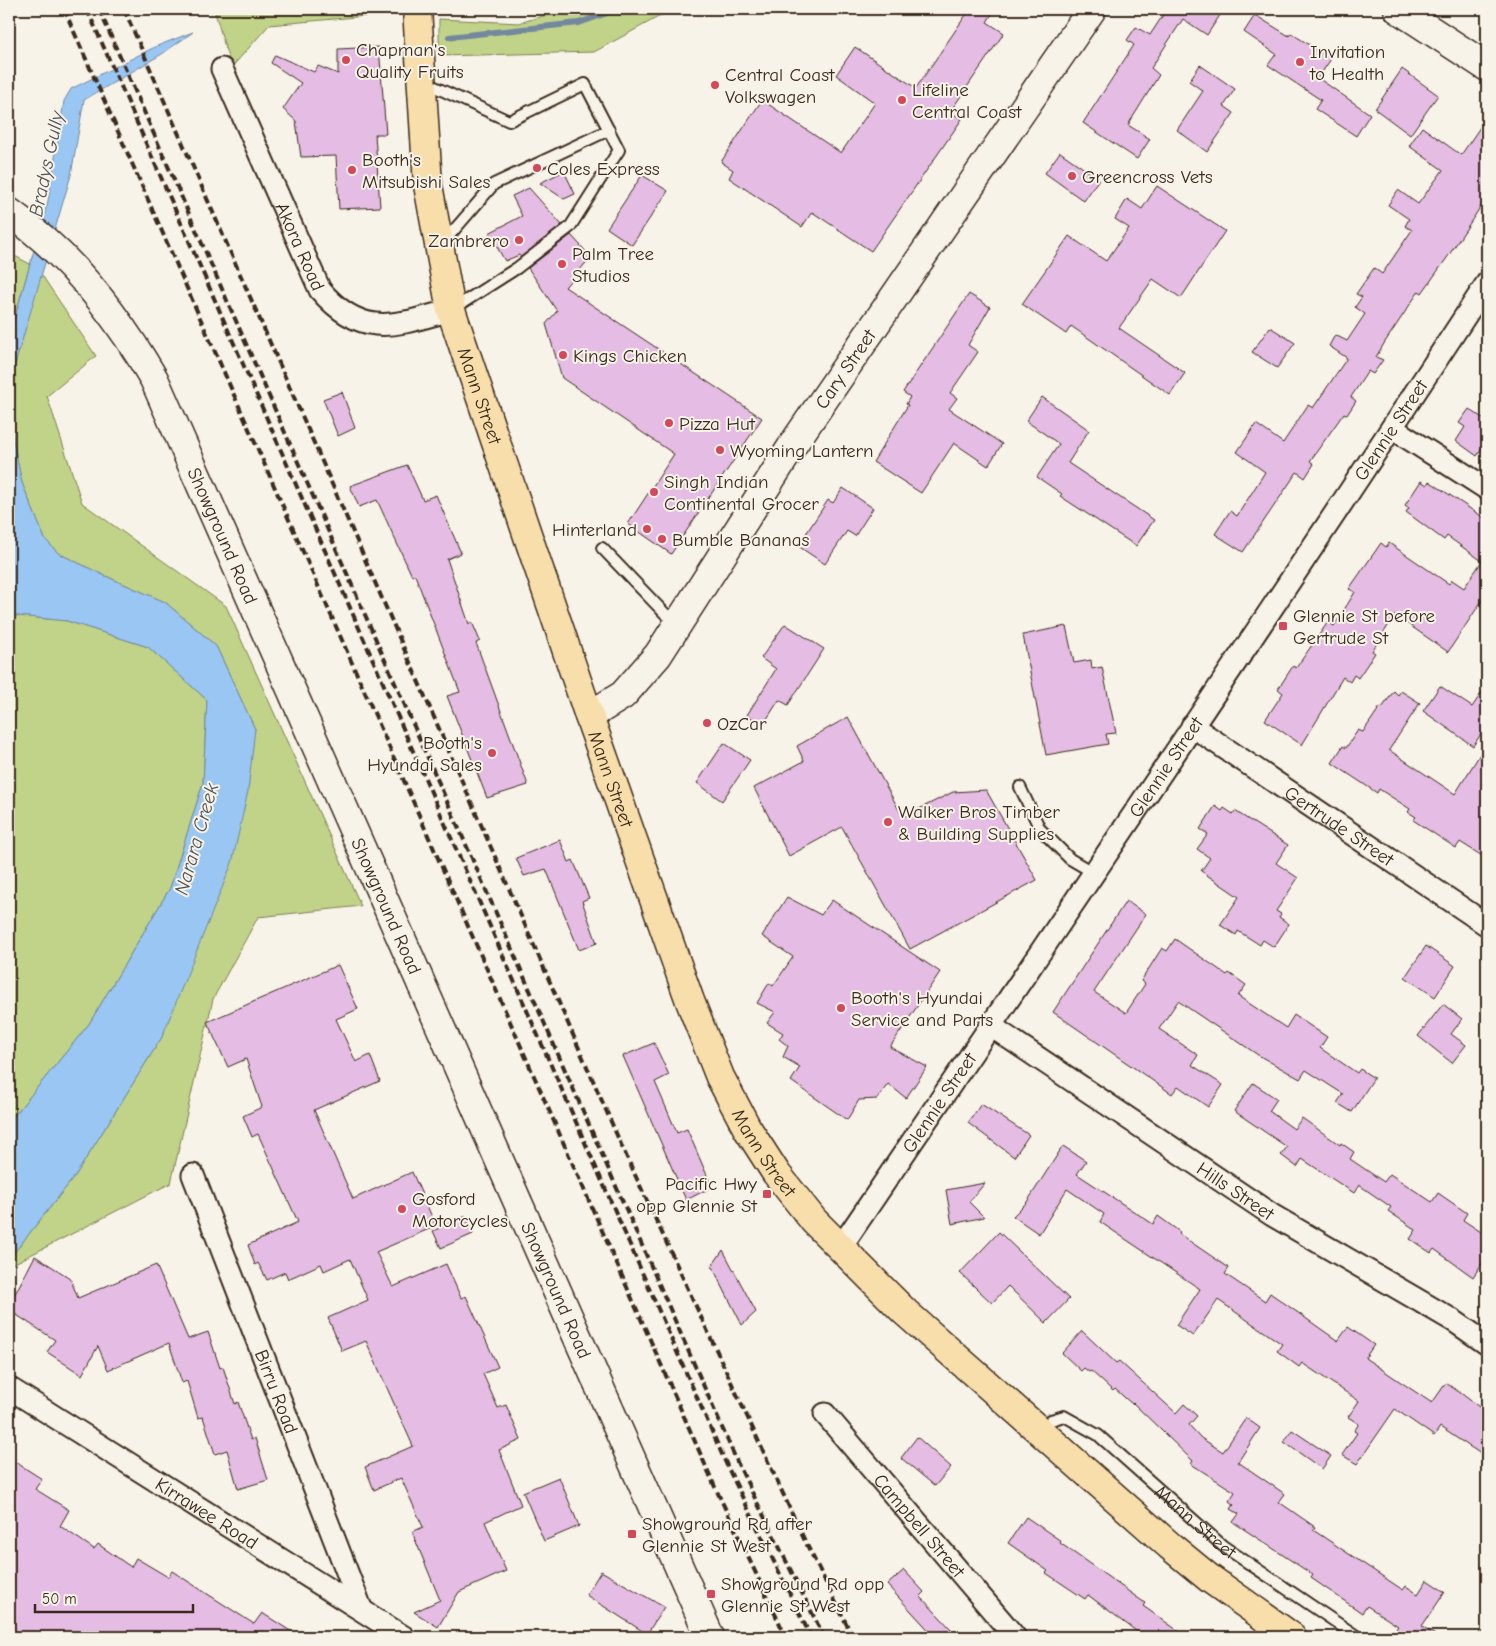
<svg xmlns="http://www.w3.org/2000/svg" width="1496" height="1646" viewBox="0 0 1496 1646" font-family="'Comic Neue',sans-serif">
	<rect width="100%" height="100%" fill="#f7f3e8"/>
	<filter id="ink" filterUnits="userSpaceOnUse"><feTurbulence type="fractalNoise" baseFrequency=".02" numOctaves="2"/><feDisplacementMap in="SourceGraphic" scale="10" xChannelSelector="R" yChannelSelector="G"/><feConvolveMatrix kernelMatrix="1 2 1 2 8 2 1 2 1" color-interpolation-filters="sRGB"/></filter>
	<g filter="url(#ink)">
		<g fill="#c0d388" stroke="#7e7e53">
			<path d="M214,9H377V15L269,25L231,68Z"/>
			<path d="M567,9H673L594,52L439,56V19L519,23Z"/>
			<path d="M9,253L30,264L9,338Z"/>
			<path d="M41,274L96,356L47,396L82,503L226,606L361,906L258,917L213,999L171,1183L9,1266V1259L75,1176L162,1037L255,729L216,646L165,602L101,574L58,553L45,539L22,483L13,440L11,378Z"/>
			<path d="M9,615L67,621L148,647L207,700L203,783L170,888L89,1024L9,1122Z"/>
		</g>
		<path fill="#99c6f3" stroke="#73889e" d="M193,32L162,54L84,100L71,175L11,378L13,440L22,483L45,539L58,553L101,574L165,602L216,646L255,729L248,791L232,863L162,1037L75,1176L9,1259V1122L89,1024L170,888L203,783L207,700L148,647L67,621L9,615V338L48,201L64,101L71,89L157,46Z"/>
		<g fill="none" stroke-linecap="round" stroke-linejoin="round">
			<g stroke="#73889e" stroke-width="6">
				<path d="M371,9H373"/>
				<path d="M449,37L579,23L618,9"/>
			</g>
		</g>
		<g fill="#e4bce4" stroke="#3b2a1e">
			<path d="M970,9H995L987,22L1004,33L950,112L962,119L871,251L812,212L802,227L729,178L733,170L721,162L762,100L841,153L875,103L836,75L855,47L916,88Z"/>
			<path d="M1167,9H1224L1207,35L1183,19L1151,68L1159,75L1128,125L1150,139L1137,159L1083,123L1134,45L1127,40L1136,27L1150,35Z"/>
			<path d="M1255,15L1289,36L1291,33L1331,59L1318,78L1370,114L1356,136L1315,109L1321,100L1268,65L1276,54L1244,32Z"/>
			<path d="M379,47L386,134H375L380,207L339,209L336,156L301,157L296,121L283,109L301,83L271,63L275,55L314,72L318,66L338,74V49Z"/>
			<path d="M1200,65L1235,89L1224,106L1234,113L1207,152L1177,130L1203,91L1189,81Z"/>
			<path d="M1402,69L1438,95L1410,135L1375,109Z"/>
			<path d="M1487,117V197L1449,255L1422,293L1419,291L1385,342L1376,357L1383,360L1373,374L1368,371L1351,397L1356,401L1347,415L1344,413L1310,461L1314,464L1305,478L1297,472L1243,552L1215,534L1230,511L1237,516L1265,472L1237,452L1256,424L1283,443L1308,405L1313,408L1347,358L1329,346L1335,335L1347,341L1365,314L1355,307L1362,297L1356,294L1374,268L1382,274L1412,230L1405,226L1409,219L1388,205L1398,190L1418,204L1443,170L1409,146L1422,127L1461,155Z"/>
			<path d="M1060,152L1099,179L1084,201L1045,173Z"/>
			<path d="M564,171L575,194L564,199L540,183Z"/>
			<path d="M642,175L668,191L632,245L607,228Z"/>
			<path d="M1157,186L1225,231L1181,298L1153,279L1119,328L1185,373L1170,395L1071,326L1066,334L1022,304L1069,236L1106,261L1129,228L1115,219L1127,199L1142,209Z"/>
			<path d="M529,188L562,225L521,257L519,255L505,261L489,233L522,216L512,196Z"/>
			<path d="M571,235L591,257L565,287L762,418L671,554L628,524L674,454L562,378L546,324L557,311L528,268Z"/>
			<path d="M969,294L990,307L968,345L978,352L950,393L957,398L949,409L1002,444L988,466L954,443L921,493L873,462L908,405L906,404L910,397L903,392Z"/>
			<path d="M1270,327L1295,343L1277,368L1252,352Z"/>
			<path d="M342,392L355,428L338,436L323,399Z"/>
			<path d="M1042,397L1089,430L1068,463L1154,520L1136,546L1060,496L1062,494L1037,477L1059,444L1026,421Z"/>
			<path d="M1469,409L1487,421V441L1477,456L1456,441L1465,427L1459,423Z"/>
			<path d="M407,465L423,500L436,495L461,553L447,559L469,624L472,622L480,641L476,643L528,785L487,798L447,696L460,692L415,575L412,576L377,500L359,507L350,486Z"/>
			<path d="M1421,481L1427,485L1429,481L1487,520V593L1448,652L1395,615L1372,651L1375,653L1358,678L1354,675L1350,682L1343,677L1302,745L1265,720L1283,693L1278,689L1293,666L1296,668L1328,622L1334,626L1355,592L1349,589L1381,543L1386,547L1389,543L1449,584L1452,580L1464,588L1482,561L1447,536L1444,540L1406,512L1409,508L1405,505Z"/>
			<path d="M843,488L873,508L855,536L847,531L825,564L798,546L828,500L833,503Z"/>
			<path d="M785,624L824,649L788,705L779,700L763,725L747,715L776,669L761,658Z"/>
			<path d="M1066,626L1074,663L1091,660L1092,669L1102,667L1116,733L1106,734L1108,744L1046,755L1023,635Z"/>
			<path d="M1487,685V725L1473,746L1423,711L1440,686L1472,707Z"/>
			<path d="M1394,691L1398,695L1401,691L1420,703L1389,750L1455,794L1487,743V859L1460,842L1456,848L1413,820L1416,817L1408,812L1410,809L1379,789L1377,793L1332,763L1343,746L1346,748L1358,730L1363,732L1380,707L1382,708Z"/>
			<path d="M848,717L903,817L953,792L986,790L1037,880L910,949L842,827L789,856L754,788L804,761L797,746Z"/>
			<path d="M724,743L750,760L722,801L697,783Z"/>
			<path d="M1215,806L1222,811L1224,808L1233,814L1235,811L1288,845L1276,863L1298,878L1276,911L1281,914L1279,917L1289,924L1274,947L1263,940L1260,945L1238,931L1236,935L1220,925L1239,897L1201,871L1210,858L1197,849L1208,834L1200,829Z"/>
			<path d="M560,840L569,862L573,860L589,898L582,901L597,943L579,950L546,869L524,876L516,858Z"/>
			<path d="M787,897L821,915L832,900L940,972L890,1047L927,1067L906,1098L888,1084L877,1099L859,1100L847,1120L791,1081L800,1067L783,1057L788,1046L779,1039L783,1033L767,1023L775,1012L757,1003L769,983L773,986L793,957L762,936Z"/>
			<path d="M1126,901L1146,914L1094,992L1126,1013L1145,984L1141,981L1153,962L1162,948L1167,951L1175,939L1227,975L1229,973L1246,985L1238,996L1286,1028L1294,1015L1327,1037L1320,1048L1357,1073L1360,1069L1374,1078L1352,1112L1337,1103L1343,1094L1306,1070L1300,1079L1258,1055L1178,1001L1159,1029L1198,1055L1192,1065L1223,1085L1208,1107L1178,1086L1172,1094L1053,1012Z"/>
			<path d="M1426,946L1455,966L1435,997L1405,977Z"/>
			<path d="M338,965L358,1009L336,1019L356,1062L370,1055L380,1081L314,1110L353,1199L412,1172L436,1226L376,1252L393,1287L446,1264L461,1298L466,1296L498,1367L483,1374L498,1408L506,1405L521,1440L499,1450L521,1505L485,1522L506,1571L459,1592L438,1627L414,1612L440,1600L412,1532L423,1527L401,1478L374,1490L365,1467L413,1446L366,1341L342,1351L328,1318L368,1300L350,1259L324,1271L321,1264L288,1279L285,1272L267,1280L258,1263L255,1265L248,1245L298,1222L258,1134L252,1137L243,1116L262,1107L246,1059L228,1067L207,1022Z"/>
			<path d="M1443,1004L1462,1019L1451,1034L1466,1045L1452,1063L1418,1036Z"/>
			<path d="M654,1043L669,1075L655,1082L677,1133L687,1129L712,1187L686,1200L623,1056Z"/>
			<path d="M1253,1083L1277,1099L1269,1111L1294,1129L1302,1118L1340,1145L1341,1143L1354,1152L1350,1159L1384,1182L1390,1174L1432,1202L1438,1193L1467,1213L1463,1220L1487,1236V1256L1473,1277L1434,1249L1431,1253L1410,1239L1416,1230L1388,1211L1391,1207L1359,1185L1354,1193L1302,1159L1297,1167L1281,1155L1287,1147L1234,1111Z"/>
			<path d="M981,1104L1029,1135L1014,1157L968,1123Z"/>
			<path d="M1063,1146L1086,1161L1077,1174L1153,1224L1158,1216L1180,1232L1179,1234L1229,1268L1225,1274L1265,1301L1270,1293L1338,1341L1348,1327L1374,1345L1365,1358L1432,1403L1446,1383L1462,1394L1487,1413V1458L1440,1427L1434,1436L1395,1409L1357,1464L1342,1455L1357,1433L1354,1431L1359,1424L1348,1417L1359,1401L1302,1363L1299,1367L1277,1351L1282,1344L1218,1300L1193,1336L1176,1325L1200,1289L1100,1222L1104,1214L1067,1189L1039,1234L1013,1216L1027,1202Z"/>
			<path d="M985,1183L969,1202L984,1217L952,1224L946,1190Z"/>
			<path d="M466,1216L473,1234L441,1248L433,1231Z"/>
			<path d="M999,1232L1069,1299L1046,1323L1008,1286L992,1303L960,1273Z"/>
			<path d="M723,1250L756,1312L742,1325L712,1266Z"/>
			<path d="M35,1256L70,1278L78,1298L156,1265L188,1339L208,1332L220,1368L223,1367L235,1404L238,1402L251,1440L255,1438L268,1480L238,1489L227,1450L215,1454L203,1417L198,1418L187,1381L182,1383L169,1343L108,1370L98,1346L82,1375L47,1352L55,1340L9,1310V1305Z"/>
			<path d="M1082,1331L1116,1363L1119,1361L1176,1413L1184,1404L1197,1416L1189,1425L1201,1438L1223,1452L1246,1418L1260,1428L1238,1462L1285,1494L1279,1502L1315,1527L1313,1530L1403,1590L1406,1586L1418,1594L1427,1580L1445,1592L1422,1626L1438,1637H1390L1398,1626L1367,1606L1362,1613L1311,1578L1313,1575L1233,1522L1239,1514L1231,1509L1234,1505L1229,1501L1235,1492L1191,1464L1193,1461L1133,1403L1132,1404L1115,1389L1113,1391L1091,1371L1089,1372L1084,1368L1081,1371L1062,1353Z"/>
			<path d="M1292,1430L1331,1456L1322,1469L1284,1442Z"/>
			<path d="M917,1437L951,1467L935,1486L901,1458Z"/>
			<path d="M9,1458L42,1479L35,1489L69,1510L60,1526L94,1549L98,1544L131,1567L136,1558L168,1577L172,1571L254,1624L262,1613L300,1637H23L9,1628Z"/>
			<path d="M559,1477L579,1526L544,1541L523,1492Z"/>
			<path d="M1026,1517L1061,1541L1060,1543L1145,1603L1143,1606L1187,1637H1144L1088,1595L1085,1599L1046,1573L1048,1571L1008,1543Z"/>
			<path d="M904,1570L924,1592L920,1596L952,1630L944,1637H935L887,1585Z"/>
			<path d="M601,1571L664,1607L647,1634L586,1595Z"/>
		</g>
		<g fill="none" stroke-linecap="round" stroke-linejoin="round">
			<defs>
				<g id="lane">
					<path d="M424,82L509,121L585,84L619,150L570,227L517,268L453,309"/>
					<path d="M442,244L494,184L609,130"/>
					<path d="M602,548L676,625"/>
					<path d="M1020,787L1040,829L1070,859L1094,873"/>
					<path id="s1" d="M1041,1431L1051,1420L1064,1416L1098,1435L1223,1546L1358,1637"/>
				</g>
				<g id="street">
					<path id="s2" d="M222,69L320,290C363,340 396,325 451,310"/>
					<path d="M1392,428L1487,489"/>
					<path id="s3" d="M1192,726L1487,925"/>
					<path id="s4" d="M991,1026L1272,1215L1454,1321L1487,1344"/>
					<path id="s5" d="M193,1175L361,1608"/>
					<path id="s6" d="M840,1248C1057,928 1275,607 1487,283"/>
					<path id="s7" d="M9,1388L404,1637"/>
					<path id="s8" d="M825,1414L1015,1637"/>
				</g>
				<g id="secondary">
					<path d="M1398,9L1487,67"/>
					<path id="s9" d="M9,212C71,255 117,315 154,379L710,1637"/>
					<path id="s10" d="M589,716L623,695L658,655L796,440L1092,9"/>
				</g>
				<g id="primary">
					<path id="s11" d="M417,9L428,185L451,310L589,716L690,1001L720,1077L747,1128L776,1173L814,1221L905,1312L1170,1546L1209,1578L1292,1637"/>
				</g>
			</defs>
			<use href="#lane" stroke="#3b2a1e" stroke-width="14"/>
			<use href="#street" stroke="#3b2a1e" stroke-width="25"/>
			<use href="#secondary" stroke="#3b2a1e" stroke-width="31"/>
			<use href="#primary" stroke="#3b2a1e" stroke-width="31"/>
			<use href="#lane" stroke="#f7f3e8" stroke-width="10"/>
			<use href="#street" stroke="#f7f3e8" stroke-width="21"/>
			<use href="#secondary" stroke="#f7f3e8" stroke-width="28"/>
			<use href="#primary" stroke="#f8deab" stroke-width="28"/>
			<g stroke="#3b2a1e" stroke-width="4" stroke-dasharray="8 4" stroke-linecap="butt">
				<path d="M64,9L715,1487L786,1637"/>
				<path d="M87,9L728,1468L811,1637"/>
				<path d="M99,9L738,1464L824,1637"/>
				<path d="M124,9L623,1149L804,1539L853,1637"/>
			</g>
		</g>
	</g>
	<g fill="#d1495b" stroke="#f7f3e8" stroke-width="2">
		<circle cx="346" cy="60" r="5"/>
		<circle cx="1300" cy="62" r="5"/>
		<circle cx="715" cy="85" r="5"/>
		<circle cx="902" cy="100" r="5"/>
		<circle cx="537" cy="168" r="5"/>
		<circle cx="352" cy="170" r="5"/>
		<circle cx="1072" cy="176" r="5"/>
		<circle cx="519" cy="240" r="5"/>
		<circle cx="562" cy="264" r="5"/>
		<circle cx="563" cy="355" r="5"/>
		<circle cx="669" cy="423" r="5"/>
		<circle cx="720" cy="450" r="5"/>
		<circle cx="654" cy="492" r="5"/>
		<circle cx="647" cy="529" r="5"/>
		<circle cx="662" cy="539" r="5"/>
		<rect x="1278" y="621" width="10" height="10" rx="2.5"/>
		<circle cx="707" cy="723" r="5"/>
		<circle cx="492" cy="753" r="5"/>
		<circle cx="888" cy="822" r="5"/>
		<circle cx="841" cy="1008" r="5"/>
		<rect x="762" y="1189" width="10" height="10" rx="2.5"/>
		<circle cx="402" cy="1209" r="5"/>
		<rect x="627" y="1529" width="10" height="10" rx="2.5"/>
		<rect x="706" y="1589" width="10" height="10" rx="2.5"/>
	</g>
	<g text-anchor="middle" stroke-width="4" stroke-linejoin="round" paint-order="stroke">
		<g font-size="19" fill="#3b2a1e" stroke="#f7f3e8" text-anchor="start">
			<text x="356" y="56">Chapman's<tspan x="356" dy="22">Quality Fruits</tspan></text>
			<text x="1310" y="58">Invitation<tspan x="1310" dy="22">to Health</tspan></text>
			<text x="725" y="81">Central Coast<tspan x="725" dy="22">Volkswagen</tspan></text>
			<text x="912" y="96">Lifeline<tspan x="912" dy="22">Central Coast</tspan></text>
			<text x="362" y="166">Booth's<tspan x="362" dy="22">Mitsubishi Sales</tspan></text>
			<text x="547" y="175">Coles Express</text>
			<text x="1082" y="183">Greencross Vets</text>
			<text x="509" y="247" text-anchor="end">Zambrero</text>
			<text x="572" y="260">Palm Tree<tspan x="572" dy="22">Studios</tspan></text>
			<text x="573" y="362">Kings Chicken</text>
			<text x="679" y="430">Pizza Hut</text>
			<text x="730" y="457">Wyoming Lantern</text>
			<text x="664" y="488">Singh Indian<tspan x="664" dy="22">Continental Grocer</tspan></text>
			<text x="637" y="536" text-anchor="end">Hinterland</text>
			<text x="672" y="546">Bumble Bananas</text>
			<text x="1293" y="622">Glennie St before<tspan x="1293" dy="22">Gertrude St</tspan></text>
			<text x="717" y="730">OzCar</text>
			<text x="482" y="749" text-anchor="end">Booth's<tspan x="482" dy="22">Hyundai Sales</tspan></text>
			<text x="898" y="818">Walker Bros Timber<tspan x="898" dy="22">&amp; Building Supplies</tspan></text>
			<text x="851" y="1004">Booth's Hyundai<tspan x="851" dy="22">Service and Parts</tspan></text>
			<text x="757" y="1190" text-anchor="end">Pacific Hwy<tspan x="757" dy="22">opp Glennie St</tspan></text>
			<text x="412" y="1205">Gosford<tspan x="412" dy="22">Motorcycles</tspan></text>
			<text x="642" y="1530">Showground Rd after<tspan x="642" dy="22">Glennie St West</tspan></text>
			<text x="721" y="1590">Showground Rd opp<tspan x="721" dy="22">Glennie St West</tspan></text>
		</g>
		<g font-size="19" fill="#3b2a1e" stroke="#f7f3e8">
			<text dy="7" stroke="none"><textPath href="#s2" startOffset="194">Akora Road</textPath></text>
			<text dy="7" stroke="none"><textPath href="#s10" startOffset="435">Cary Street</textPath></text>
			<text dy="7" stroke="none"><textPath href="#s11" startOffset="394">Mann Street</textPath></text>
			<text dy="7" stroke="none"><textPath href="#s6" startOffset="986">Glennie Street</textPath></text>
			<text dy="7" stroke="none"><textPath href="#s9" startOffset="394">Showground Road</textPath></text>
			<text dy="7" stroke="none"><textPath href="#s6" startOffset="581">Glennie Street</textPath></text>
			<text dy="7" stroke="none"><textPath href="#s11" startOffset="799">Mann Street</textPath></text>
			<text dy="7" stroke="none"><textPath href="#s3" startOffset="178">Gertrude Street</textPath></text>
			<text dy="7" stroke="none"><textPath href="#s9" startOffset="799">Showground Road</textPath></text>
			<text dy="7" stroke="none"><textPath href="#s6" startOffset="176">Glennie Street</textPath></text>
			<text dy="7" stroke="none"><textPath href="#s11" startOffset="1204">Mann Street</textPath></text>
			<text dy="7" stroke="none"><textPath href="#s4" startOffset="295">Hills Street</textPath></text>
			<text dy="7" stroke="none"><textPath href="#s9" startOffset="1219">Showground Road</textPath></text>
			<text dy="7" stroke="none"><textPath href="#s5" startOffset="232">Birru Road</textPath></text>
			<text dy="7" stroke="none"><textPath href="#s7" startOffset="234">Kirrawee Road</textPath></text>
			<text dy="7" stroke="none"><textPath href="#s1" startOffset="198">Mann Street</textPath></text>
			<text dy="7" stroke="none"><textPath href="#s8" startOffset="146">Campbell Street</textPath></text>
		</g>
		<g font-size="20" font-style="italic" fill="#525153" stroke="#f7f3e8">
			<text transform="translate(46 164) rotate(-78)" y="7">Bradys Gully</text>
			<text transform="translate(196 839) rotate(-74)" y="7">Narara Creek</text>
		</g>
	</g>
	<rect width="1496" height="1646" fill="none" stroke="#f7f3e8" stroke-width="30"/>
	<rect x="15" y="15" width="1466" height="1616" fill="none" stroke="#3b2a1e" stroke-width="2" filter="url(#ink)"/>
	<path d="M35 1604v8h158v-8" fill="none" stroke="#3b2a1e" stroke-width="2.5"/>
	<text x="42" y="1604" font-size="15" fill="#3b2a1e" stroke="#f7f3e8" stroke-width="4" paint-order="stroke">50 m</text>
</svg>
